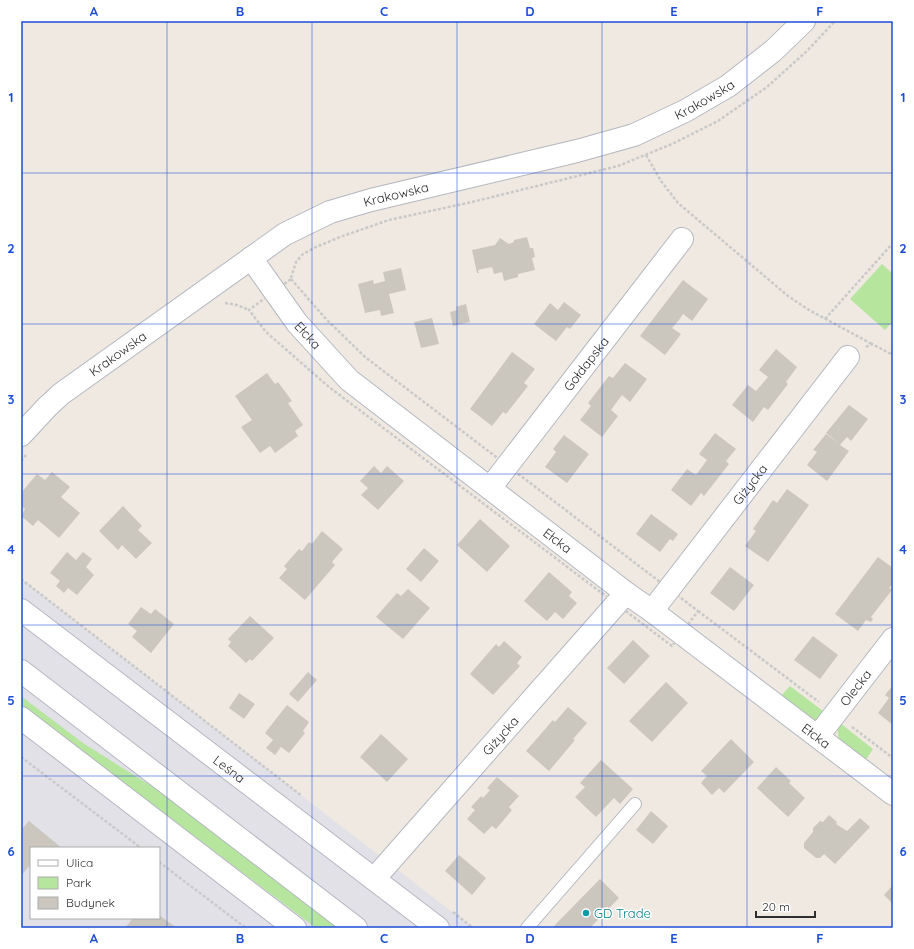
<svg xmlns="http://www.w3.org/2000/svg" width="914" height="949" viewBox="0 0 914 949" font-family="Quicksand,sans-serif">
	<rect width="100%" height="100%" fill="#efe9e1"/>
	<path fill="#e3e1e8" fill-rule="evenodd" d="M21,579L473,928H21ZM31,848H159V918H31Z"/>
	<g fill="#b6e59e">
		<path d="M882,264L893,274V321L885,330L850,299Z"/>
		<path d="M790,686L827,714C823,717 821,720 816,720C806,720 788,704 780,697Z"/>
		<path d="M21,696L83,743L175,801L341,928H316L21,705Z"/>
		<path d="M840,723L873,749L865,761C852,751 831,742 840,723Z"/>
	</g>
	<g fill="#cbc7bf">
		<path d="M527,237L530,248H533L535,257L532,258L535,270L518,274V277L504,281L502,272L494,274L492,267L478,270L479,273H477L472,250L495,245L500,238L509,244L514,242V240Z"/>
		<path d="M401,268L406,290L389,294L394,313L381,316L380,310L365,313L358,284L373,280L374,284L385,281L383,272Z"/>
		<path d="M683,280L708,299L692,321L683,314L679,320L672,328L681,334L665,355L640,336Z"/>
		<path d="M564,302L581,315L570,329L567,327L556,341L534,324L550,303L558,310Z"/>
		<path d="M466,304L470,322L453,326L450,312L457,310L456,307Z"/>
		<path d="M432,318L439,344L421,348L414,322Z"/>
		<path d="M776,349L797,367L786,382L788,384L768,410L764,407L753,422L732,405L748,385L756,391L768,377L759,370Z"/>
		<path d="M512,352L535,369L524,383L528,386L506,414L503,412L492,426L470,409Z"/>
		<path d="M625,363L647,379L630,402L622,395L616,403L611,410L618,416L602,437L580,420L591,406L588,403L609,376L613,378Z"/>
		<path d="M267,373L275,384L278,382L292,401L288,403L303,425L295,431L298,436L275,453L270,446L260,453L241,427L252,420L235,396Z"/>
		<path d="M849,405L868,419L851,441L847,437L840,445L849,451L827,481L807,465L817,452L813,450L826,434L839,443L826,433Z"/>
		<path d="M715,433L736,449L726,461L729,464L704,496L701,493L691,506L671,490L687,469L696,475L707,460L699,454Z"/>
		<path d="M564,435L589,454L567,483L545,467L556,452L553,449Z"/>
		<path d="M374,466L381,473L387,466L404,481L378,510L361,495L368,488L360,481Z"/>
		<path d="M52,472L70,487L61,497L80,513L59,538L38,520L33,526L21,516L25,509L21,506V493L37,474L45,480Z"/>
		<path d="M787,489L809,505L768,562L745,546L756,531L753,529L773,500L777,503Z"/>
		<path d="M123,506L142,526L138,530L152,543L136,559L122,545L118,550L99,531Z"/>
		<path d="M651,514L678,534L673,541L670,539L660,552L636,534Z"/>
		<path d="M480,519L510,546L487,572L457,545Z"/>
		<path d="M322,531L343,549L332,562L335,565L305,600L279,578L287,569L284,566L299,549L302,551L309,542L312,544Z"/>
		<path d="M424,548L439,561L421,582L406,569Z"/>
		<path d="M67,552L76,560L83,552L92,559L86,567L94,575L77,595L68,588L64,593L56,586L60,581L50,573Z"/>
		<path d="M878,557L893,568V583L889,588L892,590L871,617L873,619L871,622L866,620L858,631L835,614Z"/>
		<path d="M730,567L754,585L734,611L710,593Z"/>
		<path d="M549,572L572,592L569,596L577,603L563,619L555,612L547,621L524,601Z"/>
		<path d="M408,589L430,608L403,639L376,617L397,593L401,596Z"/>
		<path d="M141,607L151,614L155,609L174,624L151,653L132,637L137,631L128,624Z"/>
		<path d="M250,616L274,638L252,661L250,659L246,663L228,646L231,642L228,639Z"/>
		<path d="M813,636L838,655L820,679L794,660Z"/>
		<path d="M633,640L650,656L624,684L607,668Z"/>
		<path d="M504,641L522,657L517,663L520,666L493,695L470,674L496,644L499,647Z"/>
		<path d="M308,672L317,680L298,702L289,694Z"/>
		<path d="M666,682L688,703L652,742L629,721Z"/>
		<path d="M893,685V725L878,713L889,698L885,695Z"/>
		<path d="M239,693L255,704L244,719L229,708Z"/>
		<path d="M287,705L309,722L303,731L305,733L289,753L281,747L275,755L266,748L273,740L265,733Z"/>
		<path d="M568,707L587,723L573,739L575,740L549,771L526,751L553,720L555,722Z"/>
		<path d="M381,734L408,759L387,782L360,757Z"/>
		<path d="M731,739L754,762L724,793L719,788L712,795L701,783L707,776L701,771Z"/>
		<path d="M601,760L633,789L620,804L614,798L596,817L575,797L585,787L580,783Z"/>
		<path d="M776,767L791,781L789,783L805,798L788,817L757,788Z"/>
		<path d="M497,777L519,796L509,807L512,810L496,829L492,826L484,834L467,819L475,810L471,807L481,796L483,798L490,790L487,788Z"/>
		<path d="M651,811L668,826L653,844L636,830Z"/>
		<path d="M829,815L837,822L836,824L847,831L860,818L870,827L835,864L824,854L820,858H816L804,848V843L813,832V828L820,821L823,822Z"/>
		<path d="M29,821L62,848H31V866L30,865L21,876V830Z"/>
		<path d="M459,855L486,878L472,895L445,871Z"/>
		<path d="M600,879L619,898L590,928H552Z"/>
		<path d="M893,885V902L892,903L884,895Z"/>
		<path d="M159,915L177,928H125L133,918H159Z"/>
	</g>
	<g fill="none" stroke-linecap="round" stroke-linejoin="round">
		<defs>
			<path id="lane" d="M527,928L635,804"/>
			<g id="street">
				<path id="s1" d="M251,258L297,323L349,380L626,593L652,611L893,794"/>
				<path id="s2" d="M21,435L47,407L61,394L285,234L330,212L371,200L577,151L634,135L685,111L728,86L773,51L804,21"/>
				<path id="s3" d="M490,488L682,239"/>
				<path id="s4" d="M21,610L438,928"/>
				<path id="s5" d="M652,611L848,357"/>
				<path id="s6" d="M818,736L893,639"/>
				<path id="s7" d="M374,879L626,593"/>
			</g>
			<g id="secondary">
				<path d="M21,671L356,928"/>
				<path d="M21,718L295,928"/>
			</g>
		</defs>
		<use href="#lane" stroke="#b4b7c1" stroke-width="14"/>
		<use href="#street" stroke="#b4b7c1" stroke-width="24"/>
		<use href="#secondary" stroke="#b4b7c1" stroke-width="24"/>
		<g stroke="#c9c9c9" stroke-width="2.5" stroke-dasharray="3 2" stroke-linecap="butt">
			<path d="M646,155L661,181L678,203L788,296L809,310L872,344"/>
			<path d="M291,278L296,262L303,254L316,247L340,237L389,220L472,202L618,166L672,144L718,121L767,87L807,51L835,21"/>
			<path d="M291,279L326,319L365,357L698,611L672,646L329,387L266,332L249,310Z"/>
			<path d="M225,303L237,305L249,310"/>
			<path d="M825,319L893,243"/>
			<path d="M866,347L872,344L893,355"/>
			<path d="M21,461L26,455"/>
			<path d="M21,579L302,796"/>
			<path d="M698,611L819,702"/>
			<path d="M852,727L893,758"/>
			<path d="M21,757L141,848"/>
			<path d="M159,862L246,928"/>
			<path d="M453,912L473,928"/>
		</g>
		<use href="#lane" stroke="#fff" stroke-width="12"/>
		<use href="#street" stroke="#fff" stroke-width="22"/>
		<use href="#secondary" stroke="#fff" stroke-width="22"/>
	</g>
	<path fill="none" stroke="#1d4ed8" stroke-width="1" stroke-opacity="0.55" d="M167,21V928M312,21V928M457,21V928M602,21V928M747,21V928M21,173H893M21,324H893M21,474H893M21,625H893M21,776H893"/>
	<circle fill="#0f9aa8" stroke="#fff" stroke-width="1.5" cx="586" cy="913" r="4"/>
	<g text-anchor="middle" stroke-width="3" stroke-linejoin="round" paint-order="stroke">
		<g font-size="13" fill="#2e2e2e" stroke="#fff">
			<text dy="5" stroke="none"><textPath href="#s2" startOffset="775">Krakowska</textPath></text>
			<text dy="5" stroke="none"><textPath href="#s2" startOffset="451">Krakowska</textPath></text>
			<text dy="5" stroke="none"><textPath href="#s1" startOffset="96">Ełcka</textPath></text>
			<text dy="5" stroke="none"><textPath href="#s2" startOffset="127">Krakowska</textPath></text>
			<text dy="5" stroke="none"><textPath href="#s3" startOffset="157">Gołdapska</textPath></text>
			<text dy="5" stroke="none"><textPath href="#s5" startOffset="160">Giżycka</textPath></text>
			<text dy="5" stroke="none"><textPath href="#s1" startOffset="420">Ełcka</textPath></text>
			<text dy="5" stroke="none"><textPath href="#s6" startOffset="61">Olecka</textPath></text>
			<text dy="5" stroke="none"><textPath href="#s1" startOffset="744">Ełcka</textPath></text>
			<text dy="5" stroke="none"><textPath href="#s7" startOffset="191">Giżycka</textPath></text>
			<text dy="5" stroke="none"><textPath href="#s4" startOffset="262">Leśna</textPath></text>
		</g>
		<g font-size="13" fill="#0d838f" stroke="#fff" text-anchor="start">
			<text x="594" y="918">GD Trade</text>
		</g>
	</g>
	<rect width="914" height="949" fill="none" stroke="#ffffff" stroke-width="44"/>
	<rect x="30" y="847" width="130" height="72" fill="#ffffff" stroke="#ababab"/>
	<rect x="38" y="860" width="20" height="6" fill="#ffffff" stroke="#ababab"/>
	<text x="66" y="867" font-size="12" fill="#2e2e2e">Ulica</text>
	<rect x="38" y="877" width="20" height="12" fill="#b6e59e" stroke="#ababab"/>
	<text x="66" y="887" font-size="12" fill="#2e2e2e">Park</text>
	<rect x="38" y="897" width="20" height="12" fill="#cbc7bf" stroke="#ababab"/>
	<text x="66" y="907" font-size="12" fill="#2e2e2e">Budynek</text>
	<path d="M756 911v6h59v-6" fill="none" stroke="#2e2e2e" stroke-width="2"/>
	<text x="762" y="911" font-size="12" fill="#2e2e2e" stroke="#ffffff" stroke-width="3" paint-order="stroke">20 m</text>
	<rect x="22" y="22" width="870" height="905" fill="none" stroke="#1d4ed8" stroke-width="1.5"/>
	<g font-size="13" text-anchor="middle" font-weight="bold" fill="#1d4ed8">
		<text x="94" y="16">A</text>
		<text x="240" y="16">B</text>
		<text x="384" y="16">C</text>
		<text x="530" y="16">D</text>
		<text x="674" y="16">E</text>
		<text x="820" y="16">F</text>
		<text x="11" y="102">1</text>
		<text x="903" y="102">1</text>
		<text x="11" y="253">2</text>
		<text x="903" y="253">2</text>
		<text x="11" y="404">3</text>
		<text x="903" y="404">3</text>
		<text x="11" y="554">4</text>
		<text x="903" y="554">4</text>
		<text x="11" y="705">5</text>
		<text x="903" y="705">5</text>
		<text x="11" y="856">6</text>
		<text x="903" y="856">6</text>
		<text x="94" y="943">A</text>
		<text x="240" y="943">B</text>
		<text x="384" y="943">C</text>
		<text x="530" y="943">D</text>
		<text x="674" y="943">E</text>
		<text x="820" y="943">F</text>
	</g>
</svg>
